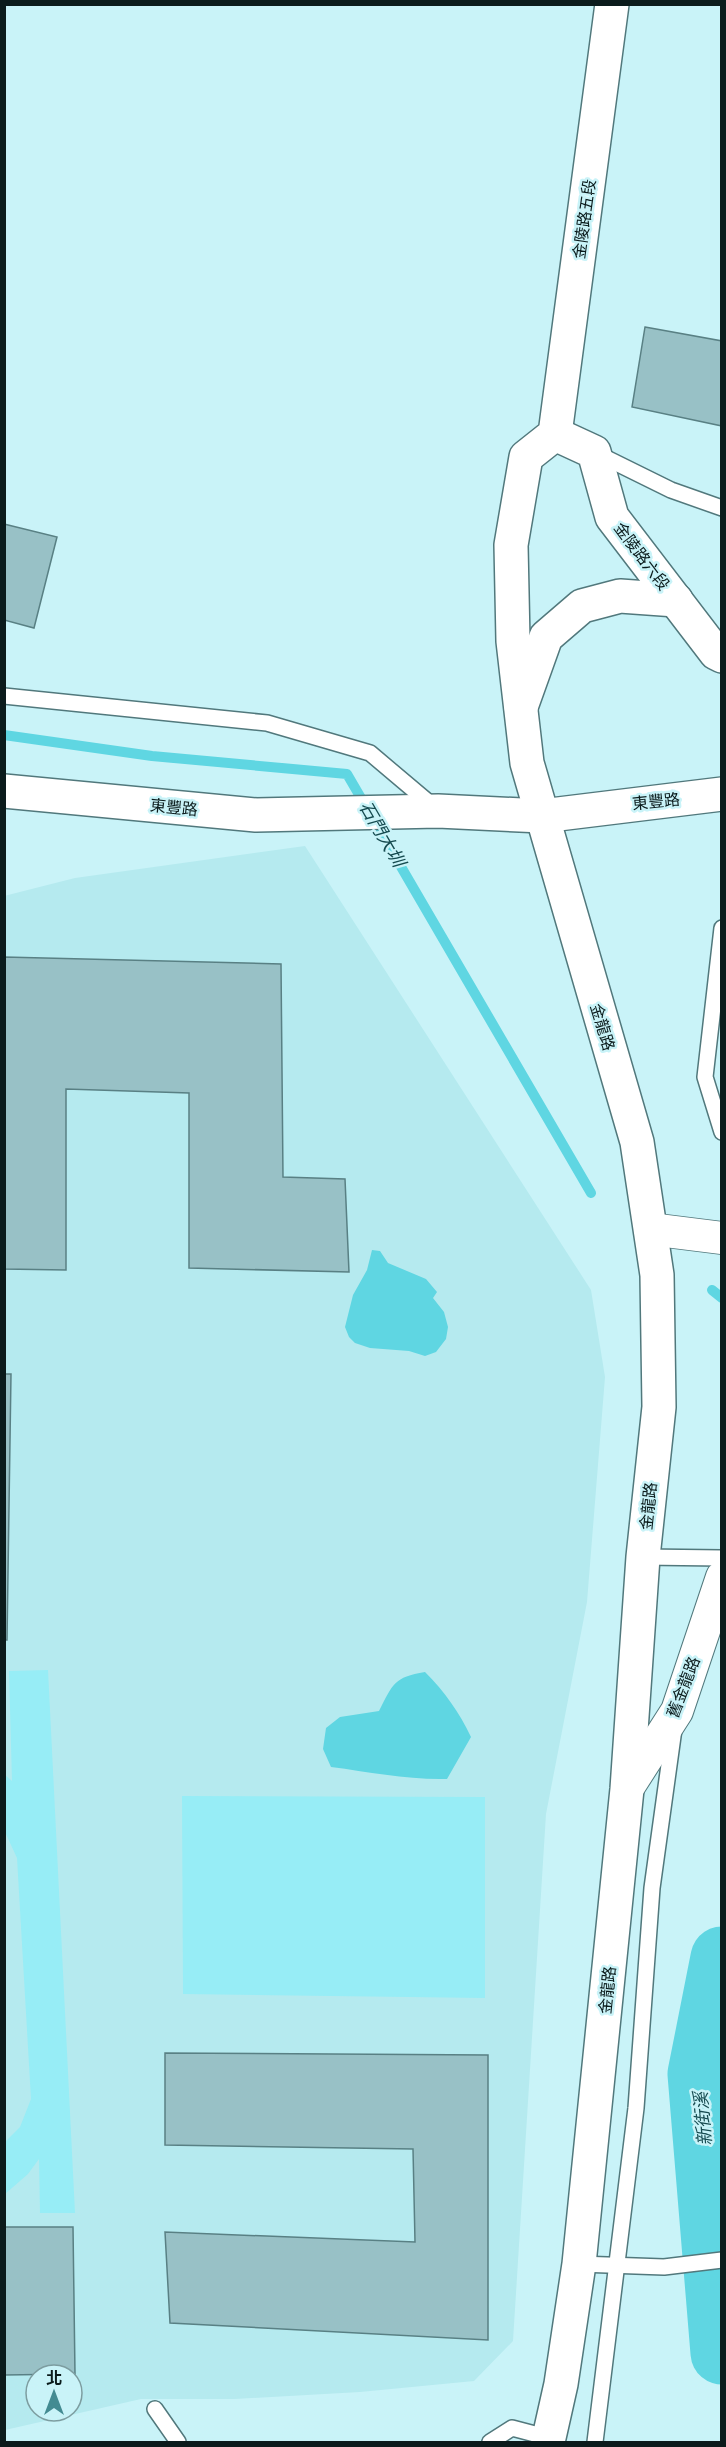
<svg xmlns="http://www.w3.org/2000/svg" width="726" height="2447" viewBox="0 0 726 2447" font-family="Poppins,'Noto Sans TC',sans-serif">
	<rect width="100%" height="100%" fill="#c9f3f8"/>
	<path fill="#b5eaef" fill-rule="evenodd" d="M305,846L591,1290L605,1377L587,1602L546,1814L513,2341L474,2381L360,2392L235,2399H141L5,2430L4,896L75,878ZM36,2375H72V2411H36Z"/>
	<g fill="#97edf6">
		<path d="M48,1670L75,2213H40L39,2159L28,2174L5,2194V2142L20,2127L31,2099L17,1858L5,1832V1775L12,1781L9,1671Z"/>
		<path d="M182,1796L485,1797V1998L183,1994Z"/>
	</g>
	<g fill="#5fd6e2">
		<path d="M372,1250L380,1251L388,1263L426,1279L437,1292L433,1298L444,1312L448,1327L446,1339L436,1352L425,1356L409,1351L370,1348L355,1343L349,1337L345,1327L353,1295L367,1270Z"/>
		<path d="M425,1672C445,1692 459,1712 471,1737L447,1779C408,1780 370,1772 331,1767L323,1749L326,1728L340,1717L379,1711C393,1684 394,1677 425,1672Z"/>
	</g>
	<g fill="none" stroke-linecap="round" stroke-linejoin="round">
		<g stroke="#5fd6e2" stroke-width="10">
			<path d="M4,735L152,756L347,774L591,1193"/>
			<path d="M712,1290L722,1298"/>
		</g>
		<path stroke="#5fd6e2" stroke-width="63" d="M722,1958L699,2074L722,2353"/>
	</g>
	<g fill="#98c1c6" stroke="#598084" stroke-width="1.5">
		<path d="M645,327L722,341V426L632,407Z"/>
		<path d="M4,524L57,537L34,628L4,620Z"/>
		<path d="M4,957L281,964L283,1177L345,1179L349,1272L189,1268V1093L66,1089V1270L4,1269Z"/>
		<path d="M4,1374H11L7,1640H4Z"/>
		<path d="M165,2053L488,2055V2340L170,2323L165,2232L415,2242L413,2149L165,2145Z"/>
		<path d="M4,2227H73L75,2374L4,2375Z"/>
	</g>
	<g fill="none" stroke-linecap="round" stroke-linejoin="round">
		<defs>
			<g id="service">
				<path d="M596,453L671,490L722,508"/>
				<path d="M4,696L267,723L370,753L434,807"/>
				<path d="M722,928L705,1077L722,1132"/>
				<path d="M643,1557L722,1558"/>
				<path d="M579,2264L664,2267L722,2260"/>
				<path d="M155,2409L178,2442"/>
				<path d="M490,2442L512,2428L550,2438"/>
				<path d="M595,2442L636,2108L652,1888L674,1729"/>
			</g>
			<g id="minor">
				<path d="M650,1229L722,1238"/>
				<path d="M627,1789L677,1711L722,1577"/>
			</g>
			<g id="tertiary">
				<path d="M555,434L594,452L612,517L716,653L722,656"/>
				<path d="M521,707L546,637L582,606L620,596L676,600"/>
				<path d="M4,791L256,815L438,811L542,816L722,794"/>
			</g>
			<path id="secondary" d="M548,2442L561,2384L579,2264L627,1789L643,1557L659,1407L657,1275L637,1142L527,763L513,641L511,545L526,457L555,434L612,4"/>
		</defs>
		<use href="#service" stroke="#51787c" stroke-width="18"/>
		<use href="#minor" stroke="#51787c" stroke-width="34"/>
		<use href="#tertiary" stroke="#51787c" stroke-width="36"/>
		<use href="#secondary" stroke="#51787c" stroke-width="36"/>
		<use href="#service" stroke="#fff" stroke-width="15"/>
		<use href="#minor" stroke="#fff" stroke-width="32"/>
		<use href="#tertiary" stroke="#fff" stroke-width="33"/>
		<use href="#secondary" stroke="#fff" stroke-width="33"/>
	</g>
	<g text-anchor="middle" stroke-width="5" stroke-linejoin="round" paint-order="stroke">
		<g font-size="16" fill="#0b1b1c" stroke="#c9f3f8">
			<text transform="translate(584 219) rotate(-82)" y="6">金陵路五段</text>
			<text transform="translate(642 556) rotate(53)" y="6">金陵路六段</text>
			<text transform="translate(656 801) rotate(-6)" y="6">東豐路</text>
			<text transform="translate(174 807) rotate(6)" y="6">東豐路</text>
			<text transform="translate(603 1027) rotate(73)" y="6">金龍路</text>
			<text transform="translate(648 1506) rotate(-84)" y="6">金龍路</text>
			<text transform="translate(683 1687) rotate(-69)" y="6">舊金龍路</text>
			<text transform="translate(607 1990) rotate(-84)" y="6">金龍路</text>
		</g>
		<g font-size="18" font-style="italic" fill="#164b50" stroke="#c9f3f8">
			<text transform="translate(382 834) rotate(60)" y="6">石門大圳</text>
			<text transform="translate(703 2119) rotate(-95)" y="6">新街溪</text>
		</g>
	</g>
	<rect width="726" height="2447" fill="none" stroke="#0b1b1c" stroke-width="12"/>
	<g transform="translate(54 2393)"><circle r="28" fill="#c9f3f8" stroke="#7d9da0" stroke-width="1.5"/>
	<path d="M0-4.5L10 22L0 15L-10 22Z" fill="#438b92"/>
	<text y="-9" font-size="16" font-weight="bold" text-anchor="middle" fill="#0b1b1c">北</text>
	</g>
</svg>
